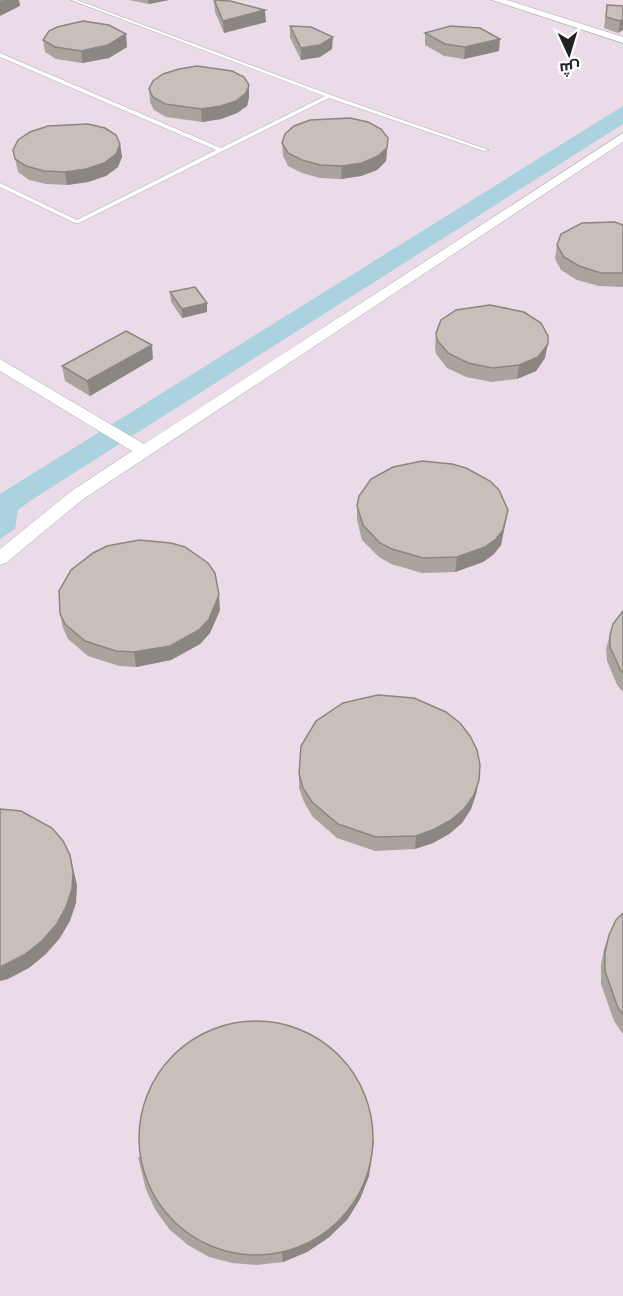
<svg xmlns="http://www.w3.org/2000/svg" width="623" height="1296" viewBox="0 0 623 1296" font-family="Helvetica,Cairo,sans-serif">
	<rect width="100%" height="100%" fill="#f2efe9"/>
	<rect fill="#ebdbe8" x="0" y="0" width="623" height="1296"/>
	<path fill="#aad3df" d="M623,106V124L30,501L18,510L15,529L0,539V494Z"/>
	<g fill="none" stroke-linecap="round" stroke-linejoin="round">
		<defs>
			<path id="service" d="M71,0H77L331,95L489,150L484,151L329,98L79,223H75L0,187V183L77,220L216,150L0,57V53L221,148L325,96Z"/>
			<g id="minor">
				<path d="M492,0H507L623,37V43Z"/>
				<path d="M623,133V142L82,500L6,563L0,565V549L70,492L132,451L0,371V359L144,444Z"/>
			</g>
		</defs>
		<use href="#service" stroke="#a9a9a9" stroke-width="1"/>
		<use href="#minor" stroke="#a9a9a9" stroke-width="1"/>
		<use href="#service" fill="#fff" fill-rule="evenodd"/>
		<use href="#minor" fill="#fff" fill-rule="evenodd"/>
	</g>
	<g fill="#aba49e">
		<path d="M129,0H169L149,4Z"/>
		<path d="M214,0L266,22L224,33L215,12Z"/>
		<path d="M607,5L623,6L618,33L604,28Z"/>
		<path d="M290,26L332,49L320,57L301,60L290,38Z"/>
		<path d="M425,33L499,51L464,59L444,56L425,45Z"/>
		<path d="M43,40L127,47L109,58L82,63L56,59L45,52Z"/>
		<path d="M249,85V97L247,106L237,113L221,119L202,122L166,117L154,110L150,102L149,89Z"/>
		<path d="M282,143L387,151L386,161L377,170L361,176L341,179L320,178L302,173L288,166L283,156Z"/>
		<path d="M120,144L122,157L118,167L106,176L88,182L67,185L46,184L29,180L18,172L13,150Z"/>
		<path d="M623,225V287L599,286L577,280L561,270L555,259L557,245Z"/>
		<path d="M170,292L207,312L182,318L171,302Z"/>
		<path d="M436,333L545,358L536,371L517,379L492,382L466,377L447,368L436,354L435,347Z"/>
		<path d="M153,359L90,396L65,381L62,366Z"/>
		<path d="M357,506L508,510L501,545L494,554L483,562L455,572L422,573L391,564L379,557L362,540L357,520Z"/>
		<path d="M220,610L210,633L200,644L171,660L136,667L119,666L88,656L68,639L63,628L60,614Z"/>
		<path d="M623,611V692L617,685L607,661L606,649L613,624Z"/>
		<path d="M299,774L479,780L476,794L471,809L462,823L449,834L433,843L415,849L375,851L337,838L312,816L304,802L299,788Z"/>
		<path d="M623,913V1034L614,1021L601,984V965L604,949L609,935Z"/>
		<path d="M374,1140L369,1176L360,1199L347,1220L328,1238L307,1252L283,1262L257,1265L232,1263L209,1257L188,1245L170,1230L156,1211L146,1190L138,1157Z"/>
	</g>
	<g fill="#8b8681">
		<path d="M7,0H19L20,6L0,16V3Z"/>
		<path d="M148,0H169L149,4Z"/>
		<path d="M265,10L266,22L224,33L223,21Z"/>
		<path d="M623,19V30L618,33L620,21Z"/>
		<path d="M126,34L127,47L109,58L82,63L81,51Z"/>
		<path d="M333,37L332,49L320,57L301,60V48Z"/>
		<path d="M500,39L499,51L464,59L465,47Z"/>
		<path d="M249,85V97L247,106L237,113L221,119L202,122L201,109Z"/>
		<path d="M388,138L386,161L377,170L361,176L341,179L342,166Z"/>
		<path d="M120,144L122,157L118,167L106,176L88,182L67,185L65,172Z"/>
		<path d="M207,303V312L182,318V309Z"/>
		<path d="M548,344L545,358L536,371L517,379L519,365Z"/>
		<path d="M152,345L153,359L90,396L87,381Z"/>
		<path d="M508,510L501,545L494,554L483,562L455,572L457,557Z"/>
		<path d="M219,595L220,610L210,633L200,644L171,660L136,667L134,652Z"/>
		<path d="M479,780L476,794L471,809L462,823L449,834L433,843L415,849L416,836Z"/>
		<path d="M70,855L77,885L76,903L70,921L60,938L46,954L29,968L8,979L0,981V967Z"/>
		<path d="M374,1140L369,1176L360,1199L347,1220L328,1238L307,1252L283,1262L282,1252Z"/>
	</g>
	<g fill="#c7bfb8" stroke="#8b8681" stroke-width="1.5">
		<path d="M0,0H7L0,3Z"/>
		<path d="M214,0L230,1L265,10L223,21Z"/>
		<path d="M607,5L623,6V19L620,21L606,17Z"/>
		<path d="M83,21L109,25L126,34L108,45L81,51L55,47L43,40L49,31L57,27Z"/>
		<path d="M290,26L311,27L333,37L320,45L301,48Z"/>
		<path d="M450,26L480,28L500,39L465,47L445,44L425,33Z"/>
		<path d="M197,66L232,71L244,77L249,85L246,93L236,101L221,106L201,109L165,104L153,97L149,89L153,81L163,74L179,69Z"/>
		<path d="M350,118L368,122L381,129L388,138L387,148L378,156L362,163L342,166L320,165L302,160L288,153L282,143L285,134L294,126L310,120Z"/>
		<path d="M88,124L105,128L116,135L120,144L116,154L104,163L86,169L65,172L44,171L26,166L15,159L13,150L18,140L30,132L48,126Z"/>
		<path d="M615,222L623,225V273H601L579,266L564,257L557,245L561,234L582,223Z"/>
		<path d="M195,287L207,303L182,309L170,292Z"/>
		<path d="M490,305L524,312L541,323L548,336V344L538,357L519,365L493,368L468,363L448,353L437,340L436,333L441,320L456,310Z"/>
		<path d="M126,331L152,345L87,381L62,366Z"/>
		<path d="M422,461L452,464L466,468L490,481L499,490L508,510L503,530L496,539L485,547L457,557L423,558L392,549L380,543L363,525L357,506L359,496L371,479L393,467Z"/>
		<path d="M139,540L171,543L185,547L208,563L215,573L219,595L209,619L199,630L170,646L134,652L116,651L85,641L65,624L60,614L59,591L71,570L93,553L107,546Z"/>
		<path d="M623,611V673L621,671L610,647V635L613,624Z"/>
		<path d="M378,695L414,698L446,712L460,723L470,736L477,750L480,765L479,780L474,795L464,809L451,820L435,829L416,836L376,837L338,824L312,802L303,788L299,774L301,746L316,721L343,703Z"/>
		<path d="M0,809L21,811L52,828L63,841L70,855L73,872L72,889L66,907L56,925L42,941L24,955L0,967Z"/>
		<path d="M623,913V1014L618,1008L605,971V952L609,935L616,920Z"/>
		<circle cx="256" cy="1138" r="117"/>
	</g>
	<g transform="translate(569 54) rotate(176)" stroke="#ffffff" stroke-width="4.5" paint-order="stroke">
	<path d="M0-4.5L10 22L0 15L-10 22Z" fill="#222222"/>
	<text y="-9" font-size="16" font-weight="bold" text-anchor="middle" fill="#222222">ش</text>
	</g>
</svg>
